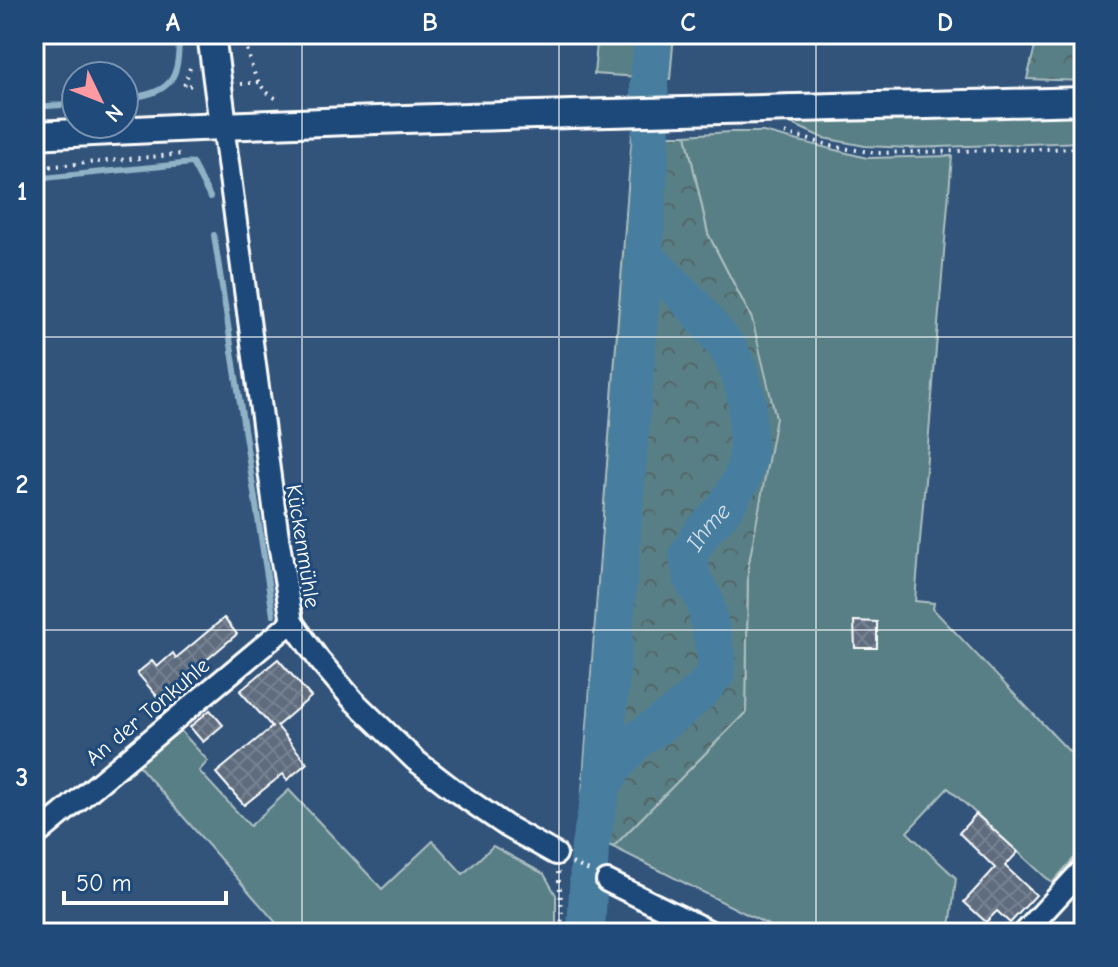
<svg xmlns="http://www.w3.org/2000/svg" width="1118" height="967" viewBox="0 0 1118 967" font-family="'Comic Neue',sans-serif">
	<defs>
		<pattern id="forest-crowns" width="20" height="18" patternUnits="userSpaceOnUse" patternTransform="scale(2)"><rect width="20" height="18" fill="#597f85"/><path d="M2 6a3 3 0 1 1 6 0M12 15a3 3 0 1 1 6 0" fill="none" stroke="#526668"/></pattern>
		<pattern id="building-cross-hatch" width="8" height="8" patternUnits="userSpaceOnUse" patternTransform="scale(2)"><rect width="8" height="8" fill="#5e6c7e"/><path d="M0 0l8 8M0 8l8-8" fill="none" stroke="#768291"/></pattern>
	</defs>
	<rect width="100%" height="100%" fill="#32547b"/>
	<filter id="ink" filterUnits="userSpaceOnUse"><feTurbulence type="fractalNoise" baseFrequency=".0125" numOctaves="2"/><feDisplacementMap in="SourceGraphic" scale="16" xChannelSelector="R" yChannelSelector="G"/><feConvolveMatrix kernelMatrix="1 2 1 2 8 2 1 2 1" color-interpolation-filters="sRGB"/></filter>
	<g filter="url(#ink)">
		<g fill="#597f85" stroke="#acbfc2" stroke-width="2">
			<path d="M598,34H674L670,79L594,74Z"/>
			<path d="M1084,113V142L909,148L865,146L823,138L784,120Z"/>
			<path d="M730,132H763L867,158L952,156L915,601L934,603L933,609L1084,767V847L1052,883L948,788L907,832L956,878L951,920L946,933H784L613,847L746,712L748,568L757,513L752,319L708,234L686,135Z"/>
			<path d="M179,729L208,761L199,771L250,826L289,790L382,889L433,841L463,874L493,846L544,874L556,895V933H285L138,765Z"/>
		</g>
		<g fill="url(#forest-crowns)" stroke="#acbfc2" stroke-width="2">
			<path d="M1038,34H1084V81L1027,79Z"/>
			<path d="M632,135H686L708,234L752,319L776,418L748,568L746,712L613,847L579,832Z"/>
		</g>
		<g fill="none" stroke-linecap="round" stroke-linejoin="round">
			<g stroke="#90b2c6" stroke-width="6">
				<path d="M124,99C172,92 179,82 179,34"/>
				<path d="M34,107L76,104"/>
				<path d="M34,179L192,163L210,197"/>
				<path d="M214,235L273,615"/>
			</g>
			<g stroke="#467ea0" stroke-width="38">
				<path d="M602,786L644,255"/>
				<path id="s1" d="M586,933L590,846L602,786L614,767L638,739L676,713L701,691L716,673V656L705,601L692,578L688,555L702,532L724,509L741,480L748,457L747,401L739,371L728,348L693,305L644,255L651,141L649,84L653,34"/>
			</g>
		</g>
		<g fill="url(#building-cross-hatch)" stroke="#fff" stroke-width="2">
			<path d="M224,618L237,634L190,674L192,676L162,702L137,673L152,661L157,667L173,653L176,658Z"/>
			<path d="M854,621L877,622V648H855Z"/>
			<path d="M278,659L311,697L277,726L307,763L287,780L283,774L244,805L216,773L272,727L240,691Z"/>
			<path d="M210,710L223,725L203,742L190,727Z"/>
			<path d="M976,814L1018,852L1005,866L1036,895L1010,923L997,911L986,922L964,902L995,868L959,833Z"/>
		</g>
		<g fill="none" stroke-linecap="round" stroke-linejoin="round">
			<defs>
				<g id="street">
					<path d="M223,125L278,537L292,622L319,660L353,700L415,760L458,793L508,827L556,854"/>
					<path d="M34,837L292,622"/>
					<path d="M607,881L713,933"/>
					<path d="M1024,933L1084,868"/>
				</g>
				<g id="secondary">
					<path d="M211,34L223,125"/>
					<path d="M34,135C384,116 734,110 1084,101"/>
				</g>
			</defs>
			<use href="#street" stroke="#fff" stroke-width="26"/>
			<use href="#secondary" stroke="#fff" stroke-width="32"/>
			<g stroke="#fff" stroke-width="4" stroke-dasharray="2 6" stroke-linecap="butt">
				<path d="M244,34C249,57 253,89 278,99"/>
				<path d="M190,68L184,86L196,85"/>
				<path d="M241,84L259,82"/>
				<path d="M785,133L836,147L876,153L1084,148"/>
				<path d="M34,168L183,154"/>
				<path d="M572,863L589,871"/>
				<path d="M558,872L562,909L561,933"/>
			</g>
			<use href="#street" stroke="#1f4a7a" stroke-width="20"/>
			<use href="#secondary" stroke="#1f4a7a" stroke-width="26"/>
		</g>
	</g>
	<path fill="none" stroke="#fff" stroke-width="2" stroke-opacity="0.55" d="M302,34V933M559,34V933M816,34V933M34,337H1084M34,630H1084"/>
	<g text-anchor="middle" stroke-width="6" stroke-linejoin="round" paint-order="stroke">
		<g font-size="22" fill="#fff" stroke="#1f4a7a">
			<text transform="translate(304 546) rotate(81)" y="8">Kückenmühle</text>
			<text transform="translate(147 711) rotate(-40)" y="8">An der Tonkuhle</text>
		</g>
		<g font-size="24" font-style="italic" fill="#d1dfe7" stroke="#1f4a7a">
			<text dy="8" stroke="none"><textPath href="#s1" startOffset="468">Ihme</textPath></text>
		</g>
	</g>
	<rect width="1118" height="967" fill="none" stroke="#1f4a7a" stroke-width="88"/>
	<g transform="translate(100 100) rotate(133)"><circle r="38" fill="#1f4a7a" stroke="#7992af" stroke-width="2"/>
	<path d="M0-6L14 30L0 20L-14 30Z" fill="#ff9aa2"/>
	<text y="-12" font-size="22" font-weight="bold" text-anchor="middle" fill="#ffffff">N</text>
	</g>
	<path d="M64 891v12h162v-12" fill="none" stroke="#ffffff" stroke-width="4"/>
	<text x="76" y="891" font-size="24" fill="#ffffff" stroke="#1f4a7a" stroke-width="6" paint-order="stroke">50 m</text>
	<rect x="44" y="44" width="1030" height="879" fill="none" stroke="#fff" stroke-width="3"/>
	<g font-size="26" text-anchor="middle" font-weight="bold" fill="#fff">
		<text x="173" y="31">A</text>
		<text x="430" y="31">B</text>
		<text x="688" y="31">C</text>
		<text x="945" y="31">D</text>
		<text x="22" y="200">1</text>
		<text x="22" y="493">2</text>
		<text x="22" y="786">3</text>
	</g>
</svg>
